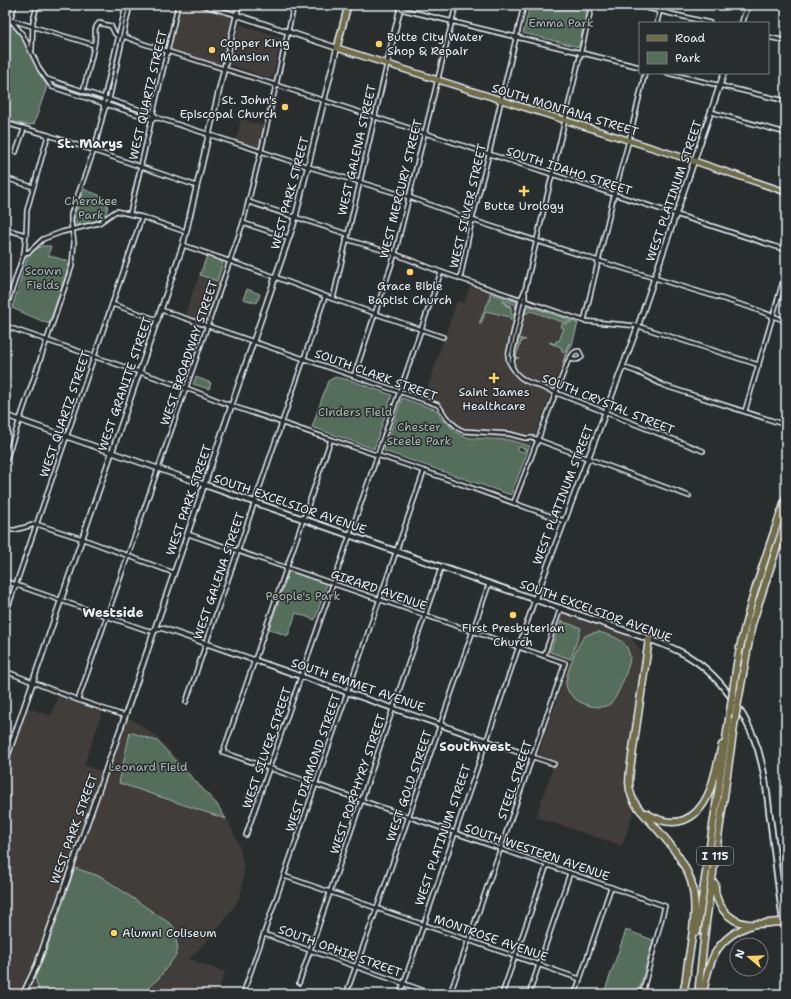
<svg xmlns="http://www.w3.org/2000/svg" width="791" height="999" viewBox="0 0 791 999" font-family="'Shantell Sans',sans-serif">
	<rect width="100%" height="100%" fill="#2a2d2e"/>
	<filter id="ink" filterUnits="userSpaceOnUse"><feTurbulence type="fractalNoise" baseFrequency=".025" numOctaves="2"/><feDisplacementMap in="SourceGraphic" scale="8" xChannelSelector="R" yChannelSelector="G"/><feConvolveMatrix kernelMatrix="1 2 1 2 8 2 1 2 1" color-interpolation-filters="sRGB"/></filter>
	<g filter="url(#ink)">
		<g fill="#3f3d3a">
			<path d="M177,5H202L237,15L224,69L167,52Z"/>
			<path d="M240,24L282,38L272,79L230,65Z"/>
			<path d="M241,119L266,126L261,151L235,144Z"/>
			<path d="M206,254L229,262L207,326L184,318Z"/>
			<path d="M470,286L579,322L572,345L565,358L531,445L509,439L471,437L460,433L443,418L437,409L422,403L457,301L464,303Z"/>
			<path d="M562,612L626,633L634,641L640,649L643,662L624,778L627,794L634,811L622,846L536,817L552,770V767L549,765L536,761L570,661L548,654Z"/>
			<path d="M59,694L104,708L84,765L105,773L125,716L141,725L158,738L208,793L221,809L229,822L240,848L244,869L242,890L237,903L225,919L207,941L189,959L225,972L217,994H5V763L25,707L51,716Z"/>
		</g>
		<g fill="#556e5b" stroke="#9eb0aa" fill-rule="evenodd">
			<path d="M530,5H588L579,47L523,33Z"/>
			<path d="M14,28L21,36L47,86L34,124L29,125L5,120V38L11,29Z"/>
			<path d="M84,189C89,192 99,194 104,198C110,204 108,216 100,219C93,223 83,224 76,225L73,220L74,218Z"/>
			<path d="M42,246H51L48,255L70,262L49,324L12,308L28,255L34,250Z"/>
			<path d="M207,256L223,262L217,281L200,275Z"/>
			<path d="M247,289L260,294L257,303L243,299Z"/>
			<path d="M490,293L517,302V304L514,321L510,320V317L486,311L481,324H479L486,306L489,302ZM503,300L506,305H511L506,304L507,301L516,305L514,315L511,314V307L506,306L503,302Z"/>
			<path d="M528,306L578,323L572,345L563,363V362L569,343L565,352L562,351L561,347L550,343V342L555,344L556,341H559L564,328L561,327L562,324L569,323L571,322H562L531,311L525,314L526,307Z"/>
			<path d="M518,338L526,340H522L516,356L519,358L515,359V351Z"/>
			<path d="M196,377L211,383L209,389L193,384Z"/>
			<path d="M335,377L350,380L392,395L374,449L312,427L328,381Z"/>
			<path d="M402,398L437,410L442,420L447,422L454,431L463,436L470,438L509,440L530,446L528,450L520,447L518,448V450L523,452L525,450L528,451L511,495L384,451Z"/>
			<path d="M289,571L327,584L315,620L296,613L288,636L269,629Z"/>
			<path d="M561,621L581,628L571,659L550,652Z"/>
			<path d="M599,632C608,635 620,637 626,646C628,649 629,653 630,657C630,665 617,700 610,704C596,713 564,700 566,681C567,672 578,642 585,636C589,633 594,633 599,632Z"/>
			<path d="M130,732L157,741L216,803L226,819L119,783Z"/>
			<path d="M75,868L102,877L172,925L174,928L178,949L176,955L159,978L147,989L144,994H40L35,977L45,954Z"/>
			<path d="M626,930L653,940L638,994L604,993Z"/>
		</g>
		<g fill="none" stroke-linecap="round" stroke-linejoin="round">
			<defs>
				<g id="minor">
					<path d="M202,5L237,15"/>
					<path d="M592,5L525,290L521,299L508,356L509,362L516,373L520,377L526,381L703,451"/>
					<path d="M634,5L710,23"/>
					<path d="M400,9L640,67"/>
					<path d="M10,19L23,35L40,70L52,87L142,116L151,119L158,118L309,167L409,197L472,220L599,261L749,307L786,321"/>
					<path d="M11,20L94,45"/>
					<path d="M657,23L661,5"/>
					<path d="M5,34L15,5"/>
					<path d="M123,36L144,44L276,85L786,250"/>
					<path d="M768,37L786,41"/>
					<path d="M32,50L33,21L37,5"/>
					<path d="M667,73L786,101"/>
					<path d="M47,79L153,114L158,118"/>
					<path d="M83,91C87,75 92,58 95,41C96,34 93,28 99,23L111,26L115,34L118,36"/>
					<path d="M104,111L103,104L105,94L126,5"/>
					<path d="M711,112L786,133"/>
					<path d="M5,123L48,135L197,186"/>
					<path d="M16,152L24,129"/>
					<path d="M5,178L33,187"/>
					<path d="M249,202L347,234"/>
					<path d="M130,213L178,5"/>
					<path d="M243,223L289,238"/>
					<path d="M5,229L26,235"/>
					<path d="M346,239L395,254L441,272L584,321L638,326L759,365"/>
					<path d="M183,245L275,277L333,299L443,337"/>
					<path d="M24,253L29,252L43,239L62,232L99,223L116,211L142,217L186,232"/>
					<path d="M460,279L472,220L489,154L501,100L524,5"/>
					<path d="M333,299L387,64"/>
					<path d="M112,304L158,320"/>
					<path d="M161,310L430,402L438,405L441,409L446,417L459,429L464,431L510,434L525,438H533L689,496"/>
					<path d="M5,311L24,253L26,235L27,210L48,135"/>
					<path d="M584,321L614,195L629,140L645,73"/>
					<path d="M5,326L186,388L232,406L424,471L564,521"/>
					<path d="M512,367L513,351L525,301V292"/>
					<path d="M623,367L637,372L665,386L786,425"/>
					<path d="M354,376L395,254L456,5"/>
					<path d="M745,411L786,271"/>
					<path d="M331,439L223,752L665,906L642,994"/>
					<path d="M5,463L72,266L74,242L71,222V214L94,150L104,111L109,100L130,5"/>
					<path d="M514,502L568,361C572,357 572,351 579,351L582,357C578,361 575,360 570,359"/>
					<path d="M5,530H15L36,524L83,539L174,573"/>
					<path d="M188,534L565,663L450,994"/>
					<path d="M5,581L146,630L151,631L155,630"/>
					<path d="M5,616L142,217"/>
					<path d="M544,656L561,607"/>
					<path d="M5,671L78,700L125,716"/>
					<path d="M78,700L243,223L261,151L294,5"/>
					<path d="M186,702L325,297"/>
					<path d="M533,757L554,764"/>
					<path d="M246,835L441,272"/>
					<path d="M284,876L580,979"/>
					<path d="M264,934L433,994"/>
					<path d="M299,983L441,568"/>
					<path d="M243,994L424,471"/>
					<path d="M346,994L377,908L489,584"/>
					<path d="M400,994L535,599"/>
					<path d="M502,994L547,865"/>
					<path d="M529,994L570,873"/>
					<path d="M575,994L611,887"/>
				</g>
				<g id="tertiary">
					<path d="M742,23L748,5"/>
					<path d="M387,64L401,5"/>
					<path d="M5,415L205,485"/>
					<path d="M535,599L638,326L724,73"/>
					<path d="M155,630L162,628L533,757"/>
					<path d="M5,763L183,245L239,5"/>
					<path d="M783,922L786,937"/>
					<path d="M23,994L37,965L125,716L294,223L337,48L237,15"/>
				</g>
				<path id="secondary" d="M205,485L649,639C663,644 676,649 688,656C724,678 754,724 762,765C767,784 768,805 771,825C775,857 779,889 783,922"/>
				<g id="primary">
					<path d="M348,5L337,48L694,161L786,192"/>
					<path d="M781,512L786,496"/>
				</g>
				<g id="motorway">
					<path d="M649,639L630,770C629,779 628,788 632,797C635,806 644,814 650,821C666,839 683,858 691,881C700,914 689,946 686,978"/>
					<path d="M734,684C741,625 762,568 781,512"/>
					<path d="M740,691L752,624L786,519"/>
					<path d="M646,813C657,820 671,825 684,820C712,809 715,770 722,745"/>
					<path d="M715,884C714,903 728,922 748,924C760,925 772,922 783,922"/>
					<path d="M697,932L730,712"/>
					<path d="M683,994L687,974"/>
					<path d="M698,994L706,922L735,719"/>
					<path d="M703,994C709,960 716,937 752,925"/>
				</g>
			</defs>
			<use href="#minor" stroke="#e8f1f8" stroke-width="6"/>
			<use href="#tertiary" stroke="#e8f1f8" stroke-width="7"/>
			<use href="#secondary" stroke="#e8f1f8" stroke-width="8"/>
			<use href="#primary" stroke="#e8f1f8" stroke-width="8"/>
			<use href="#motorway" stroke="#e8f1f8" stroke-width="9"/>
			<use href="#minor" stroke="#2a2d2e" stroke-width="3"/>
			<use href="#tertiary" stroke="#2a2d2e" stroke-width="4"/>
			<use href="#secondary" stroke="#2a2d2e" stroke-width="4.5"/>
			<use href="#primary" stroke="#716d4b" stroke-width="5"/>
			<use href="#motorway" stroke="#716d4b" stroke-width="6"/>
			<defs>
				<g id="motorway-bridge">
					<path d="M730,712L734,684"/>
					<path d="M735,719L740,691"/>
				</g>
			</defs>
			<use href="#motorway-bridge" stroke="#e8f1f8" stroke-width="9" stroke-linecap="butt"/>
			<use href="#motorway-bridge" stroke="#716d4b" stroke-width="6"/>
		</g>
	</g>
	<g fill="#ffd166" stroke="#2a2d2e" stroke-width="1.5">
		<circle cx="379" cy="44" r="4"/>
		<circle cx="212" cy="50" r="4"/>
		<circle cx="285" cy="107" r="4"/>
		<path d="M522 185h4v4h4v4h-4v4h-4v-4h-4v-4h4z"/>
		<circle cx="410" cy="272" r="4"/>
		<path d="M492 372h4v4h4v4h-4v4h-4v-4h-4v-4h4z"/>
		<circle cx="513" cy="615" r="4"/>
		<circle cx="114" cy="933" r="4"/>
	</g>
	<g text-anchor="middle" stroke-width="3" stroke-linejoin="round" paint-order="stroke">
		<rect fill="#2a2d2e" stroke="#afb6bb" stroke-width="1" x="697" y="847" width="36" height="18" rx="3"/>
		<g font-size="11" font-weight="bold" fill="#e8f1f8">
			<text x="715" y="860">I 115</text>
		</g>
		<g font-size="12" fill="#a6b6b1" stroke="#2a2d2e">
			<text x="561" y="27">Emma Park</text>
			<text x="91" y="205">Cherokee<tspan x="91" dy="14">Park</tspan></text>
			<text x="43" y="275">Scown<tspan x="43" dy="14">Fields</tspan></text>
			<text x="355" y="416">Cinders Field</text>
			<text x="419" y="431">Chester<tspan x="419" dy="14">Steele Park</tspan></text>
			<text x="303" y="600">People's Park</text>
			<text x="148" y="771">Leonard Field</text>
		</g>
		<g font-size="12" fill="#e8f1f8" stroke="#2a2d2e">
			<text x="387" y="41" text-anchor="start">Butte City Water<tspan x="387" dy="14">Shop &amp; Repair</tspan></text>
			<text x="220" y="47" text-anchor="start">Copper King<tspan x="220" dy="14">Mansion</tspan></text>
			<text x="277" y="104" text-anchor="end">St. John's<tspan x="277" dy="14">Episcopal Church</tspan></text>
			<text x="524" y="210">Butte Urology</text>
			<text x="410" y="290">Grace Bible<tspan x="410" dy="14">Baptist Church</tspan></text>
			<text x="494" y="396">Saint James<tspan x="494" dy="14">Healthcare</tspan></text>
			<text x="513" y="632">First Presbyterian<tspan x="513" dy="14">Church</tspan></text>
			<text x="122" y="937" text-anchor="start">Alumni Coliseum</text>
		</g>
		<g font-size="12" fill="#e8f1f8" stroke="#2a2d2e">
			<text transform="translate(148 95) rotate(-77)" y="4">WEST QUARTZ STREET</text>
			<text transform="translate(565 110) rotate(17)" y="4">SOUTH MONTANA STREET</text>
			<text transform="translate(357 150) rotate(-77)" y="4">WEST GALENA STREET</text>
			<text transform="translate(569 171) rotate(18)" y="4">SOUTH IDAHO STREET</text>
			<text transform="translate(401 189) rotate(-76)" y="4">WEST MERCURY STREET</text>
			<text transform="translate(674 191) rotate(-71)" y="4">WEST PLATINUM STREET</text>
			<text transform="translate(290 193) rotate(-75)" y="4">WEST PARK STREET</text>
			<text transform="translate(468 206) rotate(-77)" y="4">WEST SILVER STREET</text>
			<text transform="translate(189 353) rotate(-71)" y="4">WEST BROADWAY STREET</text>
			<text transform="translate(376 375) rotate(20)" y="4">SOUTH CLARK STREET</text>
			<text transform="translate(125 384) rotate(-71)" y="4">WEST GRANITE STREET</text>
			<text transform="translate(608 404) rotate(22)" y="4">SOUTH CRYSTAL STREET</text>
			<text transform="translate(65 414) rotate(-71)" y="4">WEST QUARTZ STREET</text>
			<text transform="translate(563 495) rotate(-69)" y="4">WEST PLATINUM STREET</text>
			<text transform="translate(189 500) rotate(-71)" y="4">WEST PARK STREET</text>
			<text transform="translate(290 504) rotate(19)" y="4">SOUTH EXCELSIOR AVENUE</text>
			<text transform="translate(219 576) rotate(-71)" y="4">WEST GALENA STREET</text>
			<text transform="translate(379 590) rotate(19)" y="4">GIRARD AVENUE</text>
			<text transform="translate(596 611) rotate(20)" y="4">SOUTH EXCELSIOR AVENUE</text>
			<text transform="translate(358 685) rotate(19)" y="4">SOUTH EMMET AVENUE</text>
			<text transform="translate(267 748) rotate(-71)" y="4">WEST SILVER STREET</text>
			<text transform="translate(313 763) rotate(-71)" y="4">WEST DIAMOND STREET</text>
			<text transform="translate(515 780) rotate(-71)" y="4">STEEL STREET</text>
			<text transform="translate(358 784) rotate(-71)" y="4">WEST PORPHYRY STREET</text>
			<text transform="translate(409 786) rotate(-71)" y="4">WEST GOLD STREET</text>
			<text transform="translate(74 829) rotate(-70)" y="4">WEST PARK STREET</text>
			<text transform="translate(443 835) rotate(-71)" y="4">WEST PLATINUM STREET</text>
			<text transform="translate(537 852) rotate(19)" y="4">SOUTH WESTERN AVENUE</text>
			<text transform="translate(491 938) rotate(19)" y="4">MONTROSE AVENUE</text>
			<text transform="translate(340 951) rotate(20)" y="4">SOUTH OPHIR STREET</text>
		</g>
		<g font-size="13" font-weight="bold" fill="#e8f1f8" stroke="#2a2d2e">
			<text x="90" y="148">St. Marys</text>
			<text x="113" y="617">Westside</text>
			<text x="475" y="751">Southwest</text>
		</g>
	</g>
	<rect width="791" height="999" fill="none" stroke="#2a2d2e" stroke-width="20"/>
	<rect x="10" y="10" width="771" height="979" fill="none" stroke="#e8f1f8" stroke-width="1.5" filter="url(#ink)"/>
	<rect x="639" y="22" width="130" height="52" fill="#2a2d2e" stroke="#767b7f"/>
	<rect x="647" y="35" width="20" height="6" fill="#716d4b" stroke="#767b7f"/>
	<text x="675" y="42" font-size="12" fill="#e8f1f8">Road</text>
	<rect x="647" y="52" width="20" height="12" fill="#556e5b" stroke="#767b7f"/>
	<text x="675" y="62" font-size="12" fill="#e8f1f8">Park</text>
	<g transform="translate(749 957) rotate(289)"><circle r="19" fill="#2a2d2e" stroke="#767b7f"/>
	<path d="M0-3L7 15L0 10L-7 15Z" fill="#ffd166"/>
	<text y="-6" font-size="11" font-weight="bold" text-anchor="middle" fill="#e8f1f8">N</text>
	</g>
</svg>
